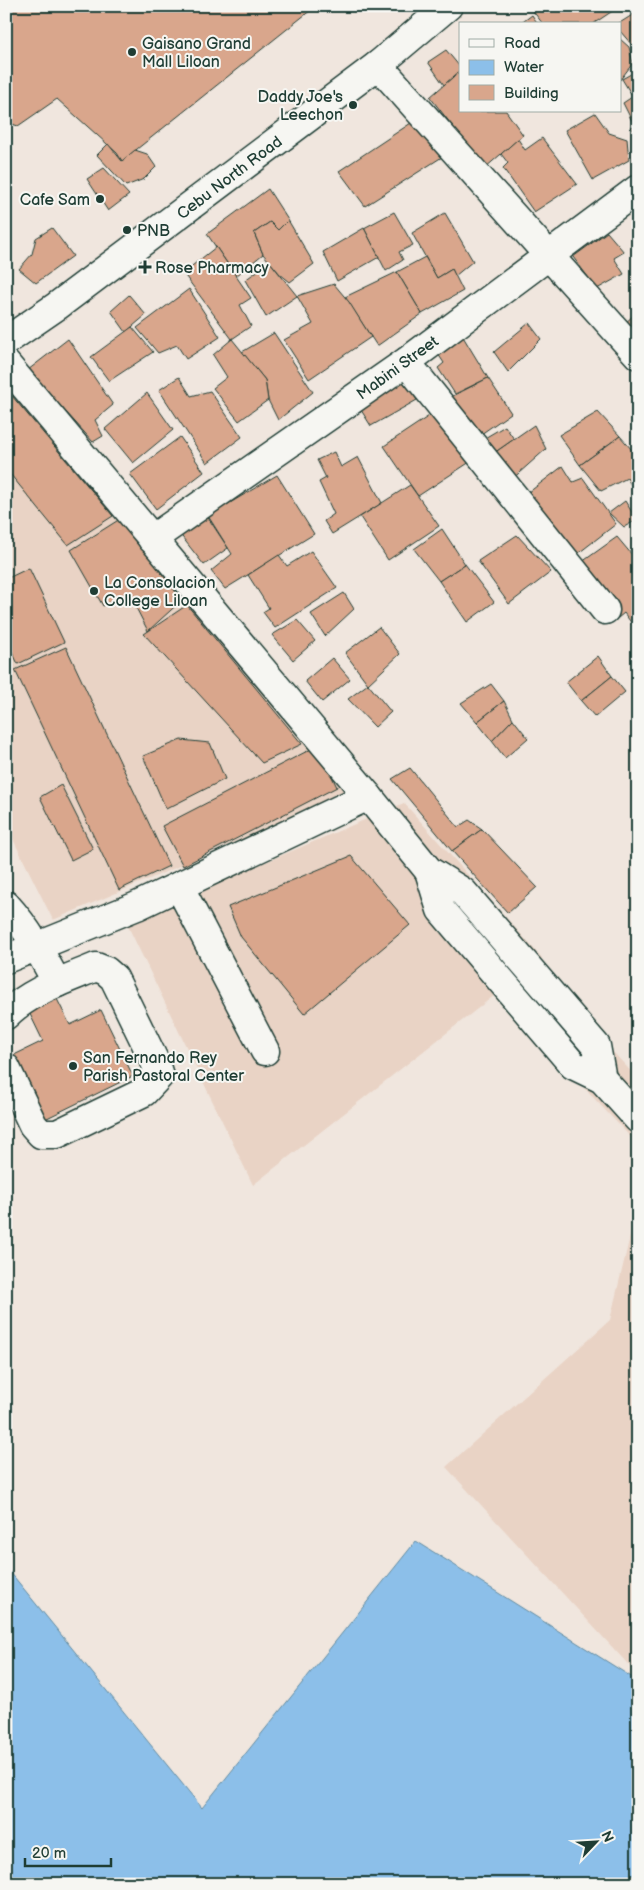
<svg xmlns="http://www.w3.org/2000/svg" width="644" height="1890" viewBox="0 0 644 1890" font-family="'Balsamiq Sans',sans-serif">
	<rect width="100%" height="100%" fill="#f0e6de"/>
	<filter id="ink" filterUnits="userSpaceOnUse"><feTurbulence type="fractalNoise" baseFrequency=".02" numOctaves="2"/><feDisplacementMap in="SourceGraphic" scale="10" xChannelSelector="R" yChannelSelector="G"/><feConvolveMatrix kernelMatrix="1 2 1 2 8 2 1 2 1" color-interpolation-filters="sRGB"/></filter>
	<g filter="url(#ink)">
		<g fill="#e9d3c5">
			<path d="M10,387L353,792L53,920L6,825V389Z"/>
			<path d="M404,803L542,958L253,1185L126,922Z"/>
			<path d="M576,1012L638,1079V1145L542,1043Z"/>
			<path d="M638,1203V1675L446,1467L610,1320Z"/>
		</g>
		<path fill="#8cbfe9" stroke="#608ba1" d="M416,1541L633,1678L638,1674V1884H6V1567L202,1808Z"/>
		<g fill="#d9a68c" stroke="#1f3d34">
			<path d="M6,6H316L122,161L117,153L57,99L18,126L6,122Z"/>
			<path d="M529,6H620L593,24H543Z"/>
			<path d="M637,12L638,41L632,45L620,31V24H618Z"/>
			<path d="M532,15L538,24H520Z"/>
			<path d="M620,39L629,47L633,63L620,80Z"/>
			<path d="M446,50L460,67V71L444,85L428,62Z"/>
			<path d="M638,70V93L633,97L622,79Z"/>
			<path d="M460,71V111H506L523,135L485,168L430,97Z"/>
			<path d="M638,93V126L633,123L623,103Z"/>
			<path d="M595,113L609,133L627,139L629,160L593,180L565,130Z"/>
			<path d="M414,121L442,157L365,206L339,171Z"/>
			<path d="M636,125L638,126V137L631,127Z"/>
			<path d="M542,138L577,184L534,212L503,168L508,163L501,154L518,139L525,150Z"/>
			<path d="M108,144L122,161L135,150L147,154L156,167L144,179L126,186L97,155Z"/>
			<path d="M104,168L129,195L108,211L87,179Z"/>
			<path d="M268,189L288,220L278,230L270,222L254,233L263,254L236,276L207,234Z"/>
			<path d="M394,212L413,245L399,252L403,260L386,271L364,228Z"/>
			<path d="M445,213L473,261L455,276L452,269L437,278L412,233Z"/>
			<path d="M288,220L314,264L290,282L280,274L263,254L254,233L270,222L278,230Z"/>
			<path d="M52,228L73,256L36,283L19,269L32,254L36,238Z"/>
			<path d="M364,228L379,257L337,281L323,252Z"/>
			<path d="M607,232L624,252L614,258L624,274L597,289L573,257Z"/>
			<path d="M216,247L251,298L240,305L251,326L232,339L183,273Z"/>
			<path d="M425,257L437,278L452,269L463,291L422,314L397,272Z"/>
			<path d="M270,262L297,296L266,317L245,280Z"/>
			<path d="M397,272L422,314L377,346L345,297Z"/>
			<path d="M334,284L349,302L371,337L309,379L284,340L313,324L297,296Z"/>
			<path d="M189,289L220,337L186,359L177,345L158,353L137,328Z"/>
			<path d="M129,295L146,315L126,332L111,311Z"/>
			<path d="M638,311V344L621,327Z"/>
			<path d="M529,323L541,339L508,372L494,352Z"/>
			<path d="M132,327L153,352L109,381L91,357Z"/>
			<path d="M274,333L313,392L278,420L268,400L265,380L242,352Z"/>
			<path d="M462,335L488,378L455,394L438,368L444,363L434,348Z"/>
			<path d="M68,339L113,405L95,420L103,436L93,442L28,370Z"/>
			<path d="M232,339L265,380L268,400L239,421L213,388L227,377L213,355Z"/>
			<path d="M399,373L417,400L371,426L356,402Z"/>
			<path d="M179,377L191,396L210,391L242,437L207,463L159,390Z"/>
			<path d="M488,378L511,413L474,439L449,398Z"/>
			<path d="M147,393L173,430L133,463L105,429Z"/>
			<path d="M12,396L113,516L68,545L6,469V400Z"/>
			<path d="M438,410L473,460L418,496L384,446Z"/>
			<path d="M598,412L620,436L580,465L559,435Z"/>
			<path d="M534,425L546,449L510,481L491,455Z"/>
			<path d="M505,426L514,439L491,455L483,439Z"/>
			<path d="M620,436L638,457V489L635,492L627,478L601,491L580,465Z"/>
			<path d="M180,437L204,472L156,509L130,474Z"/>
			<path d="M334,452L341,467L358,457L382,503L332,534L324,521L334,514L319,482L326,478L317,460Z"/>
			<path d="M563,466L573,482L583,478L616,524L571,559L520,499Z"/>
			<path d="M277,475L314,534L225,589L211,571L232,554L208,516Z"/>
			<path d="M410,485L439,526L388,560L360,517Z"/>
			<path d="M625,501L637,520L624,527L609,513Z"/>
			<path d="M203,510L228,548L204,565L175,528Z"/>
			<path d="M120,519L182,600L148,631L129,594L103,606L71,550Z"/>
			<path d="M442,529L465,564L439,581L414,549Z"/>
			<path d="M517,535L551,572L509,604L478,561Z"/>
			<path d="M617,537L638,562V621L633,625L624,613L618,618L593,588L582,562Z"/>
			<path d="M311,551L337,588L275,628L263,612L269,608L248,575L279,555L287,566Z"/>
			<path d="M465,564L494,602L467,622L439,581Z"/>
			<path d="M29,568L64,642L18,664L6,639V579Z"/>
			<path d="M344,593L354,609L325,636L311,614Z"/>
			<path d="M187,605L302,744L262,763L144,634Z"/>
			<path d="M297,620L315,641L293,660L272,635Z"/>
			<path d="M379,627L400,654L368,684L345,653Z"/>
			<path d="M66,647L169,866L119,890L15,670Z"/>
			<path d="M598,656L612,676L581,701L566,682Z"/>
			<path d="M332,658L350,679L322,702L305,681Z"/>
			<path d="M612,676L625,692L595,717L581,701Z"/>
			<path d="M368,684L391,712L375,727L348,699Z"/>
			<path d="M491,684L504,701L477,722L461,703Z"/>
			<path d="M504,701L513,719L492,741L477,722Z"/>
			<path d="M513,719L528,738L505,758L492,741Z"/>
			<path d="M181,740L210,743L225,779L166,809L143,756Z"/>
			<path d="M317,746L337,787L183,866L162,826Z"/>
			<path d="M410,768L458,827L469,820L482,829L452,851L392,779Z"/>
			<path d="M61,785L93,849L71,860L40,797Z"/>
			<path d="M482,829L537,887L508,913L452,851Z"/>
			<path d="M351,856L410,925L304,1014L241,937L228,907Z"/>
			<path d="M56,997L70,1025L101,1010L133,1076L43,1120L12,1056L43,1041L28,1010Z"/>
		</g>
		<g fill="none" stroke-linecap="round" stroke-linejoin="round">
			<defs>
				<g id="minor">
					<path d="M378,65L638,355"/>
					<path d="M406,362L605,610"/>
					<path d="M6,364L368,796L429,871L463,892L596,1046L602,1079"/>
					<path d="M152,539L406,362L638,189"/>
					<path d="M429,871L441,910L573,1065L602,1079L638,1119"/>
					<path d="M179,886L265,1051"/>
					<path d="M6,905C28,929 42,955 57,983"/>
					<path d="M6,959L137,906L368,796"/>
					<path d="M6,1015C30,991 65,980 96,967L106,971L114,978L155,1062L159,1076L144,1092L57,1134H41L33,1125L6,1068"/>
				</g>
				<path id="highway" d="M6,341L57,306L378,65L448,6"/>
			</defs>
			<use href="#minor" stroke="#1f3d34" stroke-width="31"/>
			<use href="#highway" stroke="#1f3d34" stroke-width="31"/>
			<use href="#minor" stroke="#f6f6f2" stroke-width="28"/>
			<use href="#highway" stroke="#f6f6f2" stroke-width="28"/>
		</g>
	</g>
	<g fill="#1f3d34" stroke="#f6f6f2" stroke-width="2">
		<circle cx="132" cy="52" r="5"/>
		<circle cx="353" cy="105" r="5"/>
		<circle cx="100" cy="199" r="5"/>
		<circle cx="127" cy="230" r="5"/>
		<path d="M142.5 259.5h5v5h5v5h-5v5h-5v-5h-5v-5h5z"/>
		<circle cx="94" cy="591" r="5"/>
		<circle cx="73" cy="1066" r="5"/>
	</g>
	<g text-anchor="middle" stroke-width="4" stroke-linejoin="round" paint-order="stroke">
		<g font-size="16" fill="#1f3d34" stroke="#f6f6f2" text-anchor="start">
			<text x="142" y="49">Gaisano Grand<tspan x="142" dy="18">Mall Liloan</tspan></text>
			<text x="343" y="102" text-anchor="end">Daddy Joe's<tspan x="343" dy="18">Leechon</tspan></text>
			<text x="90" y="205" text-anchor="end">Cafe Sam</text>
			<text x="137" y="236">PNB</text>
			<text x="155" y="273">Rose Pharmacy</text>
			<text x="104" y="588">La Consolacion<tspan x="104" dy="18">College Liloan</tspan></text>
			<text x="83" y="1063">San Fernando Rey<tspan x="83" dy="18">Parish Pastoral Center</tspan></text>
		</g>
		<g font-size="16" fill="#1f3d34" stroke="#f6f6f2">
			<text transform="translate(229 177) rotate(-37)" y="6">Cebu North Road</text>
			<text transform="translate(397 367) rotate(-36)" y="6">Mabini Street</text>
		</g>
	</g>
	<rect width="644" height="1890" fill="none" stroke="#f6f6f2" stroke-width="25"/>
	<rect x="12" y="12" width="619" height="1865" fill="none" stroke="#1f3d34" stroke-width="2" filter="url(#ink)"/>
	<rect x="459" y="22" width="162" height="90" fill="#f6f6f2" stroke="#a0aca6"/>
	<rect x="469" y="39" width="25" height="8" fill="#f6f6f2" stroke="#a0aca6"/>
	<text x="504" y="48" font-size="15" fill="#1f3d34">Road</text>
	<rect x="469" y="60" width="25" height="15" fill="#8cbfe9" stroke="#a0aca6"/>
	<text x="504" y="72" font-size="15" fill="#1f3d34">Water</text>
	<rect x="469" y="85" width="25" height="15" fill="#d9a68c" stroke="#a0aca6"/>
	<text x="504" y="98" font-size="15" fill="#1f3d34">Building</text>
	<g transform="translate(596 1842) rotate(65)" stroke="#f6f6f2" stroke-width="4" paint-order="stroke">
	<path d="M0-4L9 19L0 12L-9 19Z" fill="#1f3d34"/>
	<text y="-8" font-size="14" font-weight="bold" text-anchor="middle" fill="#1f3d34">N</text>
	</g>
	<path d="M25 1858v8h86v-8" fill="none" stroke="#1f3d34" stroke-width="2.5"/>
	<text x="32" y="1858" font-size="15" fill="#1f3d34" stroke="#f6f6f2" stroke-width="4" paint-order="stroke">20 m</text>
</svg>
